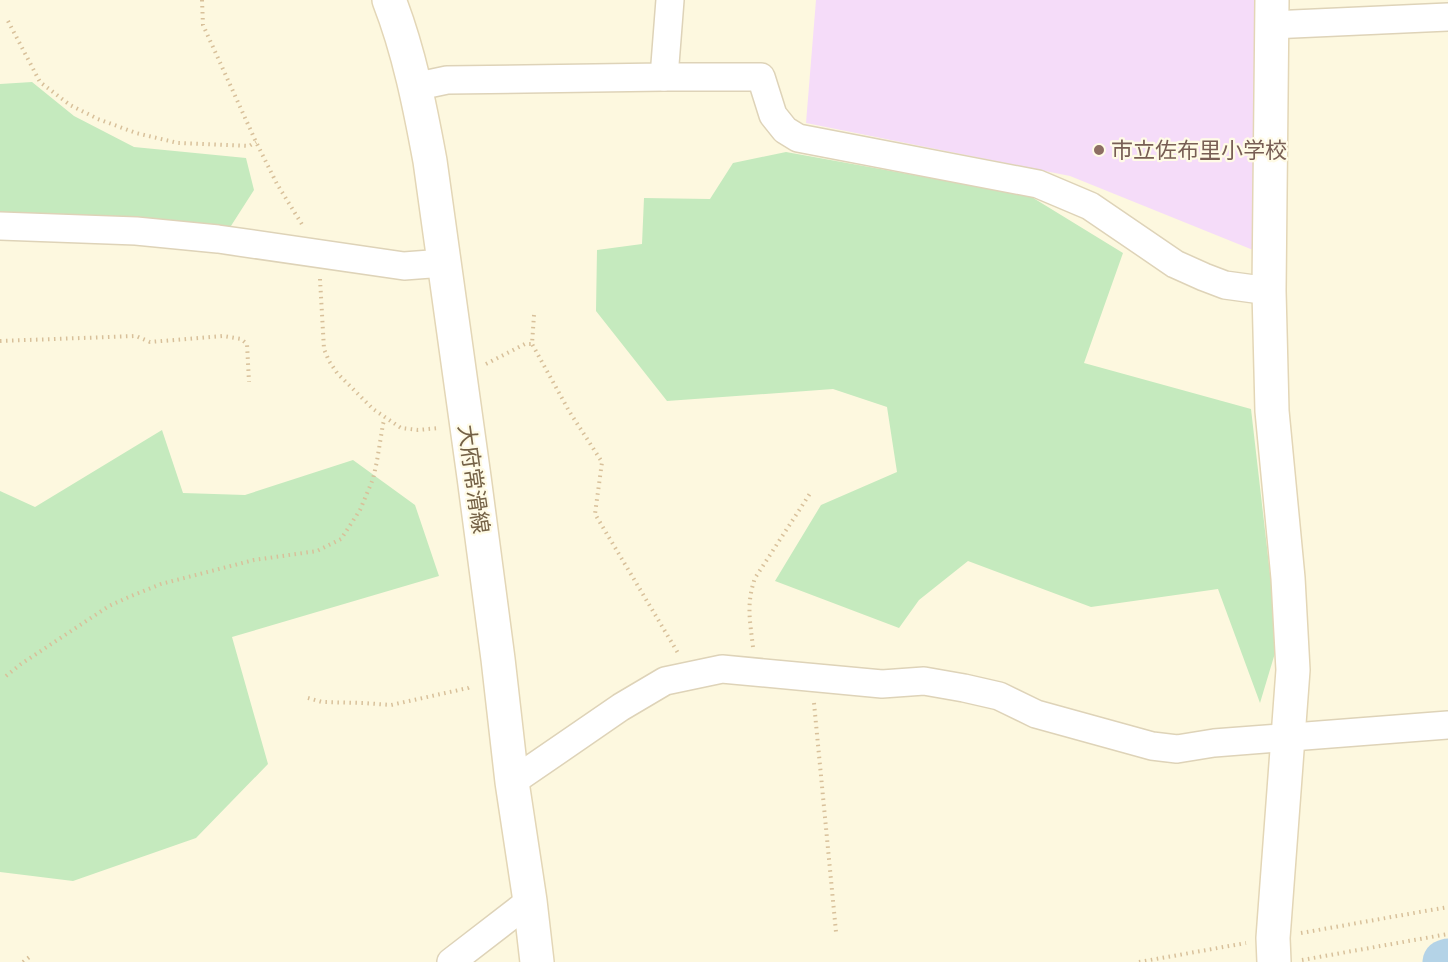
<svg xmlns="http://www.w3.org/2000/svg" width="1448" height="962" viewBox="0 0 1448 962" font-family="Figtree,'Noto Sans JP',sans-serif">
	<rect width="100%" height="100%" fill="#fdf8df"/>
	<path fill="#f5dcf9" d="M816,0H1264L1258,252L1070,176L806,123Z"/>
	<g fill="#c5eabe">
		<path d="M32,82L74,116L134,147L246,158L254,190L229,229L0,219V84Z"/>
		<path d="M786,152L1030,196L1123,253L1084,363L1251,409L1278,643L1260,703L1218,589L1091,607L968,561L919,600L899,628L775,581L821,505L897,472L887,407L833,389L667,401L596,311L597,250L642,244L644,198L710,199L733,163Z"/>
		<path d="M162,430L183,493L245,495L353,460L415,505L439,576L232,637L268,764L196,838L73,881L0,872V491L35,507Z"/>
	</g>
	<g fill="none" stroke-linecap="round" stroke-linejoin="round">
		<path stroke="#b4d3e7" stroke-width="45" d="M1445,962L1448,961"/>
		<defs>
			<g id="street">
				<path d="M1271,25L1448,17"/>
				<path d="M664,77H761L773,115L785,130L798,138L1038,184L1090,206L1175,264L1204,277L1225,285L1269,291"/>
				<path d="M414,87L447,80L664,77L670,0"/>
				<path d="M0,226L136,231L218,239L404,266L444,263"/>
				<path d="M512,782L621,707L665,681L722,669L882,684L924,681L964,688L999,696L1036,714L1152,746L1177,749L1214,743L1448,725"/>
				<path d="M451,962L530,901"/>
			</g>
			<g id="secondary">
				<path d="M389,0C409,51 420,107 430,161L474,477L498,659L512,782L530,901L537,962"/>
				<path d="M1272,0L1269,291L1272,411L1288,578L1293,670L1273,938L1274,962"/>
			</g>
		</defs>
		<use href="#street" stroke="#ded3b8" stroke-width="30"/>
		<use href="#secondary" stroke="#e3d6b6" stroke-width="36"/>
		<g stroke="#d8c09a" stroke-width="4" stroke-dasharray="1.5 4.5" stroke-linecap="butt">
			<path d="M202,0L203,25L256,142L277,184L303,226"/>
			<path d="M8,21L40,82L70,105L98,119L136,133L178,143L249,146L256,142"/>
			<path d="M320,279L324,349L329,361L337,373L373,409L401,428L418,430L439,428"/>
			<path d="M534,315L532,344L569,411L602,462L595,514L678,653"/>
			<path d="M0,341L136,336L150,342L223,336L241,339L247,344L249,382"/>
			<path d="M486,364L525,344H532"/>
			<path d="M753,647C750,621 746,604 755,578L811,492"/>
			<path d="M6,676L21,664L109,606L131,596L161,584L254,560L317,551L341,539L360,510L373,479L377,461L383,424L385,418"/>
			<path d="M308,698L322,702L363,703L391,705L468,688L472,686"/>
			<path d="M814,703L836,932"/>
			<path d="M1301,933L1448,907"/>
			<path d="M1302,960L1448,934"/>
			<path d="M23,962L32,955"/>
			<path d="M1139,962L1246,943"/>
		</g>
		<use href="#street" stroke="#fff" stroke-width="27"/>
		<use href="#secondary" stroke="#fff" stroke-width="33"/>
	</g>
	<circle fill="#8d6e63" stroke="#fffbe6" stroke-width="2" cx="1099" cy="150" r="6"/>
	<g text-anchor="middle" stroke-width="4.5" stroke-linejoin="round" paint-order="stroke">
		<g font-size="22" fill="#785e54" stroke="#fffbe6" text-anchor="start">
			<text x="1111" y="158">市立佐布里小学校</text>
		</g>
		<g font-size="22" fill="#746146" stroke="#fffbe6">
			<text transform="translate(474 479) rotate(82)" y="8">大府常滑線</text>
		</g>
	</g>
</svg>
